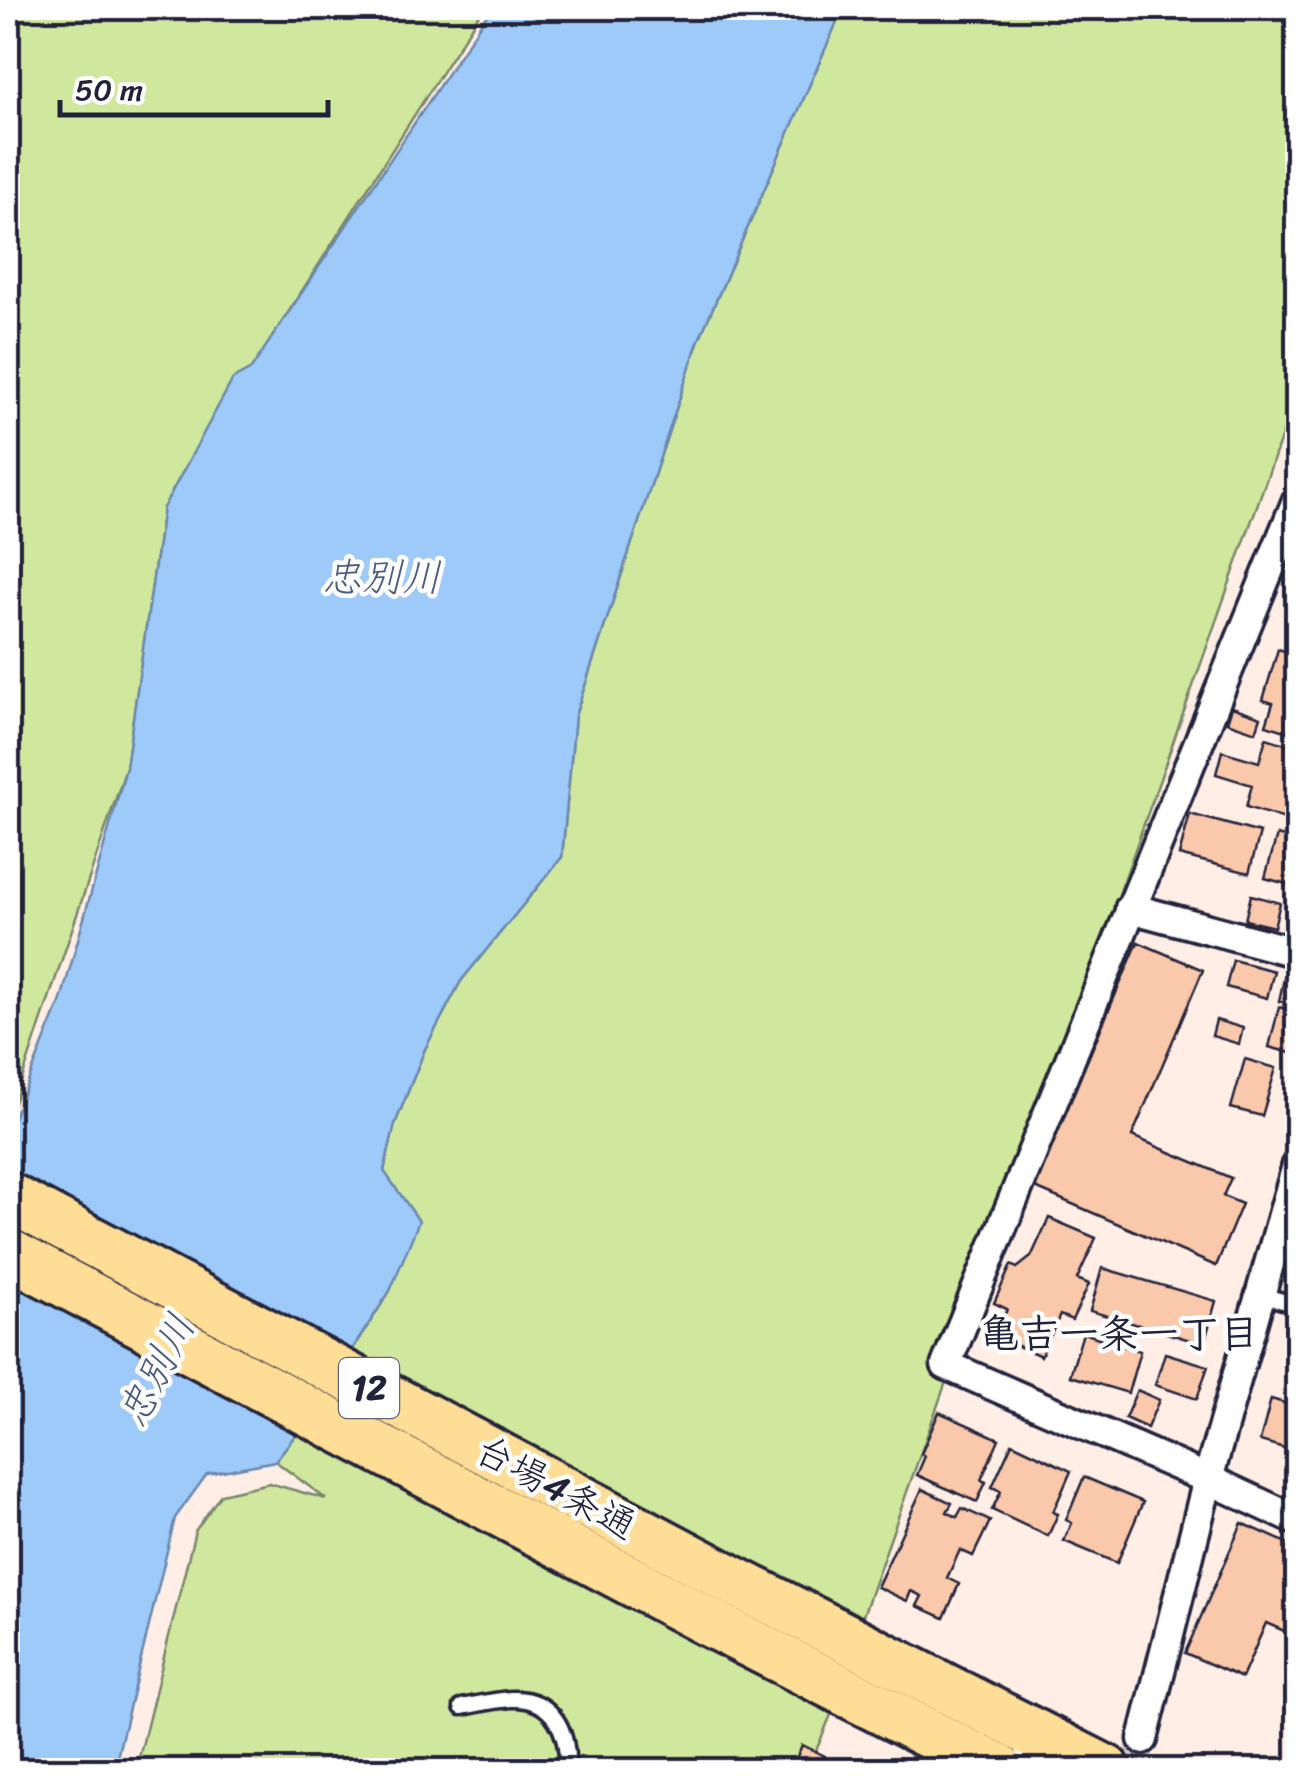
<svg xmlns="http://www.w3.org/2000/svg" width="1305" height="1778" viewBox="0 0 1305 1778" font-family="Sriracha,'Klee One',sans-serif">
	<rect width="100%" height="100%" fill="#feeee6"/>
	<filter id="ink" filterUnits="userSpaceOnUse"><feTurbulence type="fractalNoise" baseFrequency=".01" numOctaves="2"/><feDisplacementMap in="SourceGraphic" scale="20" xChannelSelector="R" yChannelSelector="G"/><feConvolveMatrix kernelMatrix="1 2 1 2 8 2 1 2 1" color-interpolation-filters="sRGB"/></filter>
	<g filter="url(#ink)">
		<g fill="#d0e89d" stroke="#79856c" stroke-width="2.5">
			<path d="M8,8H483L163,508L126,768L8,1121Z"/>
			<path d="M843,8H1297V393L859,1627L346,1360L390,1291L384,1171L395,1124L425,1049L461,981L562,857L575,716L698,342Z"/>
			<path d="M304,1424L835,1705L808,1770H136L195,1531L221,1494L269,1483L326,1499L275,1461Z"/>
		</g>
		<path fill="#9dcaf8" stroke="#6c87ac" stroke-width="2.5" d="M491,8H843L698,342L575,716L562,857L461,981L425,1049L395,1124L384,1171L419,1221L390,1291L304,1424L275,1461L207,1474L175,1518L114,1770H8V1131L61,1000L126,768L163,508L233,379L251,369Z"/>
		<g fill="#fac8aa" stroke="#22223b" stroke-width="2.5">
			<path d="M1278,649L1298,655V715L1292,733L1266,725L1273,703L1263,700Z"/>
			<path d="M1232,707L1261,717L1256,732L1227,722Z"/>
			<path d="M1266,738L1298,748V812L1288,809L1285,819L1246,807L1252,785L1216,774L1222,751L1259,762Z"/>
			<path d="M1190,814L1260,833L1249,873L1179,855Z"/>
			<path d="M1277,835L1298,841V887L1265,878Z"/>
			<path d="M1251,895L1280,903L1274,927L1245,920Z"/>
			<path d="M1138,942L1203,970L1132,1136L1231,1178L1223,1196L1242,1204L1216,1266L1033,1187Z"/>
			<path d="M1233,960L1274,971L1267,998L1226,987Z"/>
			<path d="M1285,974L1298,977V1006L1279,1001Z"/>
			<path d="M1279,1007L1298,1012V1055L1269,1047Z"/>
			<path d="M1216,1020L1243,1028L1239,1044L1212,1036Z"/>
			<path d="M1245,1059L1276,1068L1262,1116L1231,1108Z"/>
			<path d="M1049,1218L1096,1238L1077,1279L1089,1284L1072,1320L1060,1315L1041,1356L995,1336L1007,1309L994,1303L1011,1265L1017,1268L1031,1257Z"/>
			<path d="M1102,1268L1216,1301L1204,1344L1090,1311Z"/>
			<path d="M1083,1333L1140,1351L1128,1393L1070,1376Z"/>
			<path d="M1298,1345V1378L1289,1376Z"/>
			<path d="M1165,1353L1208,1366L1197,1399L1155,1385Z"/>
			<path d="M1137,1390L1159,1400L1147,1428L1125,1418Z"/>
			<path d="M1271,1399L1298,1407V1452L1260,1441Z"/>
			<path d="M939,1412L999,1439L981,1480L986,1482L977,1502L917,1475L925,1456L921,1454Z"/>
			<path d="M1012,1443L1071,1471L1053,1512L1058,1514L1048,1536L992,1510L1001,1491L992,1487Z"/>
			<path d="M1084,1477L1143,1502L1117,1563L1064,1541L1072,1523L1066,1520Z"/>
			<path d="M922,1489L952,1503L947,1512L957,1517L962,1508L990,1521L973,1556L960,1550L947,1578L959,1584L944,1618L917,1606L922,1596L911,1591L907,1601L877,1587Z"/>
			<path d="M1242,1523L1298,1548V1637L1266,1623L1242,1678L1185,1653Z"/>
			<path d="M802,1745L825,1756L818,1770H791Z"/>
		</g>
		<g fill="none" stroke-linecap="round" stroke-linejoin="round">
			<path stroke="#d2c5c4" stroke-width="28" stroke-dasharray="28 14" stroke-linecap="butt" d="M1133,1770L1143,1739"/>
			<defs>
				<g id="service">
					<path d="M1260,1295L1298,1305"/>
					<path d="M462,1707C478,1704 495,1700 511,1699C554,1697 569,1733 567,1770"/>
				</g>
				<g id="minor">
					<path d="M1298,498L946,1365L1208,1479L1298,1521"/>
					<path d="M1130,908L1298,953"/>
					<path d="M1143,1739L1208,1479L1298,1162"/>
				</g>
				<path id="tertiary" d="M1027,1732L1043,1770"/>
				<g id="trunk">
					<path d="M8,1197L730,1579L1106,1770"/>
					<path d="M8,1253L707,1621L1000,1770"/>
				</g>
			</defs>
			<use href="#service" stroke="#22223b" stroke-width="21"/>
			<use href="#minor" stroke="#22223b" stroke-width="35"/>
			<use href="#tertiary" stroke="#22223b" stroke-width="42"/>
			<use href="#trunk" stroke="#22223b" stroke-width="55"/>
			<use href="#service" stroke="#fff" stroke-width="14"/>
			<use href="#minor" stroke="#fff" stroke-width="28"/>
			<use href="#tertiary" stroke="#fff" stroke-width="35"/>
			<use href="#trunk" stroke="#fedd96" stroke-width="48"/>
		</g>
	</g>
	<g text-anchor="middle" stroke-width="9" stroke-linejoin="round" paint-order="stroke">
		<rect fill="#fff" stroke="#646476" stroke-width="2.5" x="339" y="1358" width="60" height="60" rx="8"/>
		<g font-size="35" font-weight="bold" fill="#22223b">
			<text x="369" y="1400">12</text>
		</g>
		<g font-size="38" fill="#22223b" stroke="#fff">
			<text transform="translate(556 1487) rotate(28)" y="13">台場4条通</text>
		</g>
		<g font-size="40" font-style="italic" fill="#4d5d7d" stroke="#fff">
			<text x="382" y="591">忠別川</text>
			<text transform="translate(156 1370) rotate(-63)" y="14">忠別川</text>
		</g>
		<g font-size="40" font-weight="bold" fill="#22223b" stroke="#fff">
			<text x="1119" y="1347">亀吉一条一丁目</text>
		</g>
	</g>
	<rect width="1305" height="1778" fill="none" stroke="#fff" stroke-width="40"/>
	<rect x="20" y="20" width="1265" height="1738" fill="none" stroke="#22223b" stroke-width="4" filter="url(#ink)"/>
	<path d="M60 100v15h268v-15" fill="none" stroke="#22223b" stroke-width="5"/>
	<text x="75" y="100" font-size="30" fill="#22223b" stroke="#ffffff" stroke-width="8" paint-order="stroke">50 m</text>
</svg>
